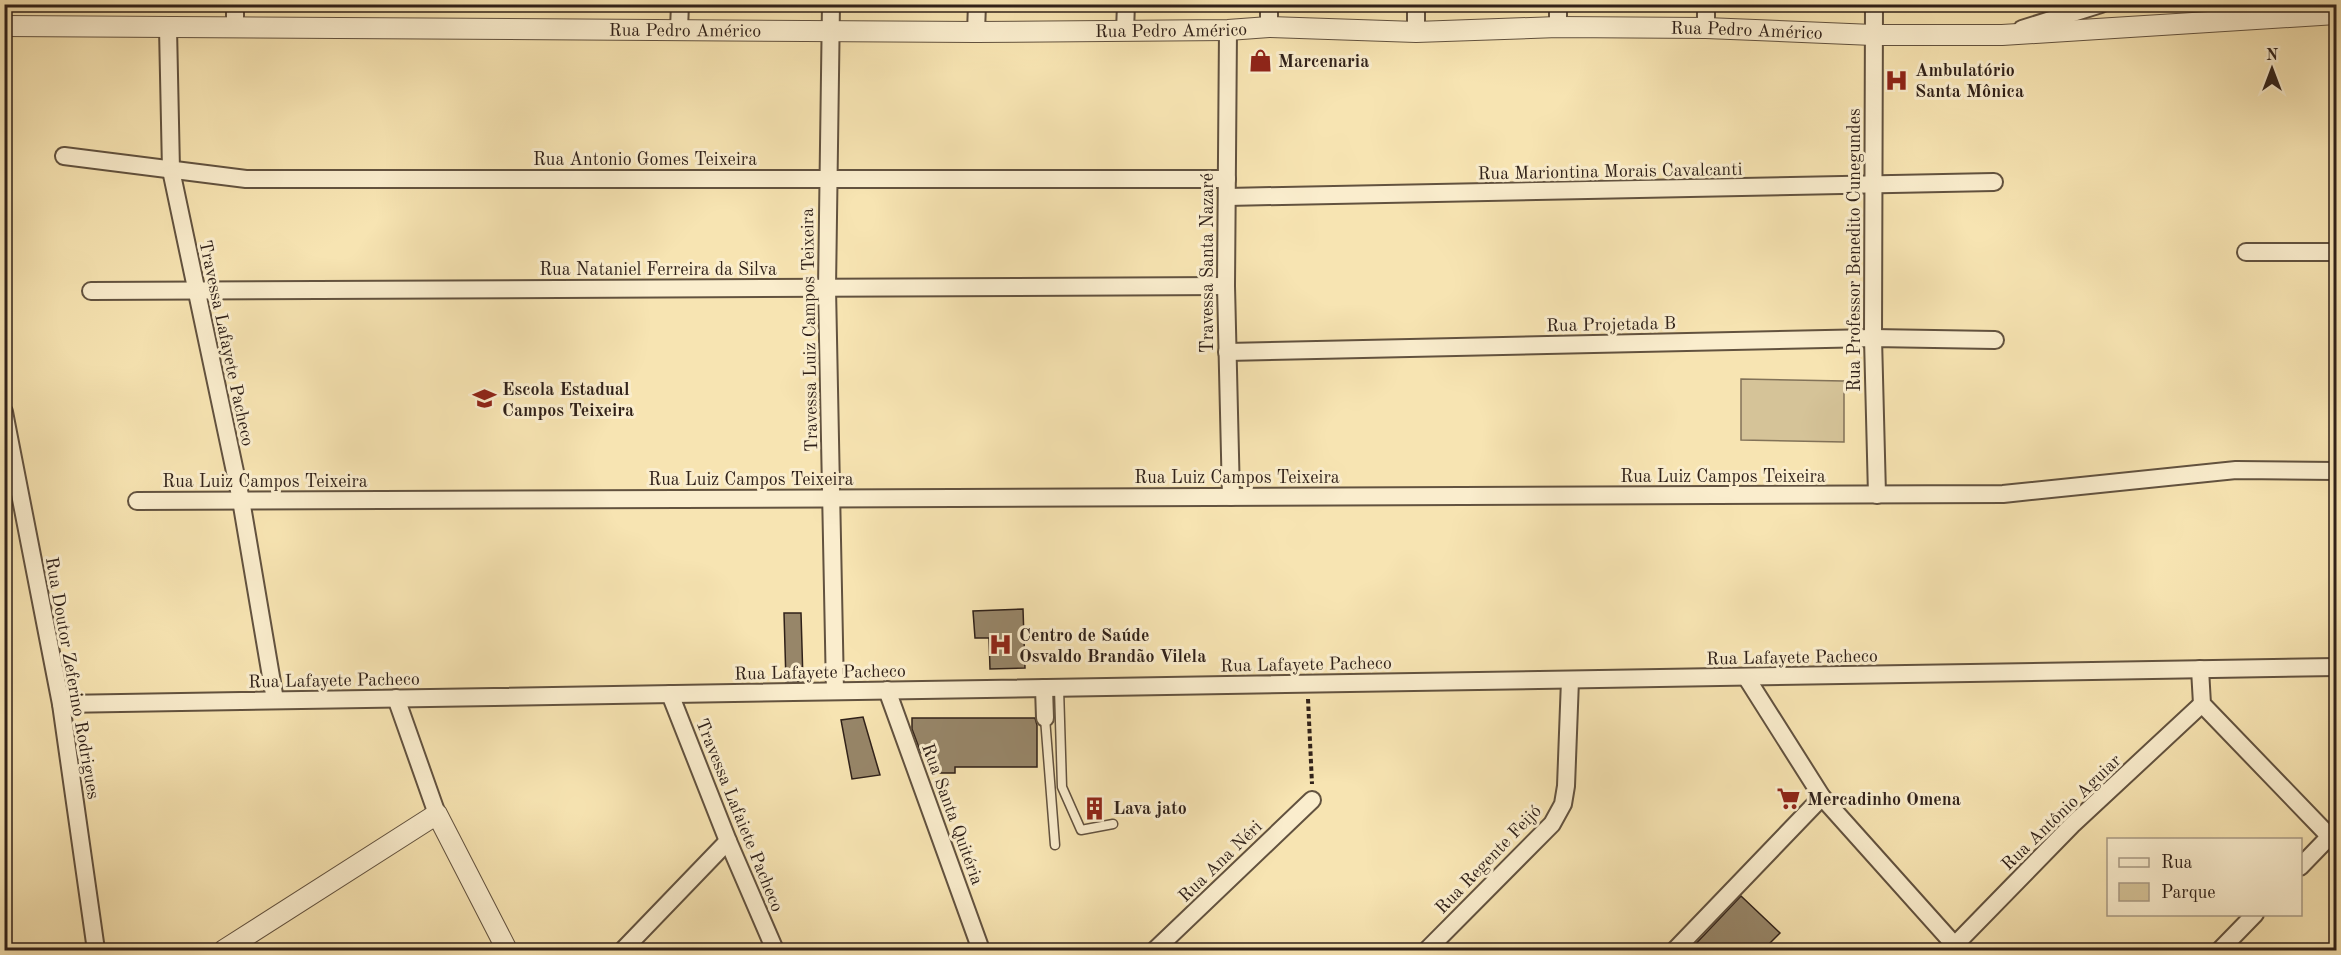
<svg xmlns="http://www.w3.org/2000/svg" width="2341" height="955" viewBox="0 0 2341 955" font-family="'Old Standard TT',serif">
	<rect width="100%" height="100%" fill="#f7e4b2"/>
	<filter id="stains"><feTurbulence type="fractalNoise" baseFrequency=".00333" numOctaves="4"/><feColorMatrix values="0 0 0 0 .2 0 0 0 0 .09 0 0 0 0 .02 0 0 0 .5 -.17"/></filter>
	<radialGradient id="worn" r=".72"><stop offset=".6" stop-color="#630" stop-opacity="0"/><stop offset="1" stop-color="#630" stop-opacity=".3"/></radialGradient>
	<path fill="#d5c398" stroke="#827258" stroke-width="1.5" d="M1741,379L1844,381V442L1741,440Z"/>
	<g fill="#978669" stroke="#302119" stroke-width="1.5">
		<path d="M1023,609L1025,668L990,669L989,638H975L973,611Z"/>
		<path d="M784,613H801L803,681L786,682Z"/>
		<path d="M863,717L880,775L852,779L841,720Z"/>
		<path d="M912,718H1035L1037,725V767H955V773H936V753H921L912,729Z"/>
		<path d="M1741,896L1780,933L1762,951H1689Z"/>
	</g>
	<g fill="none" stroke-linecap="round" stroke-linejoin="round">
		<defs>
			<g id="service">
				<path d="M1059,688L1062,787L1081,830L1113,824"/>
				<path d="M1045,718L1055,845"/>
			</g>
			<g id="minor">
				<path d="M235,4V28"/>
				<path d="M831,4L827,288L835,691"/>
				<path d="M1416,4V32"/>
				<path d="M1874,4L1873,338L1877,495"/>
				<path d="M1269,27V4"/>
				<path d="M1558,27V4"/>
				<path d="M168,28L171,170L241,500L275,700"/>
				<path d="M1706,28V4"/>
				<path d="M679,29L680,4"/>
				<path d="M2022,29L2101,4"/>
				<path d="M1228,30L1226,286L1231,497"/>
				<path d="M1125,31L1126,4"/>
				<path d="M976,32L977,4"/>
				<path d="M64,156L246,179H1227"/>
				<path d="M1227,197L1994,182"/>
				<path d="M2246,252H2336"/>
				<path d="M91,291L1226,286"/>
				<path d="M1227,352L1873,338L1995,340"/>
				<path d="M4,412L61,704L96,950"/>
				<path d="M137,501L2003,494L2236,470L2336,471"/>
				<path d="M2200,669L2202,704L2336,843"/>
				<path d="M1746,677L1822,797L1959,950"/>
				<path d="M1044,688L1045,718"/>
				<path d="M887,690L981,950"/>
				<path d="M670,694L728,841L775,950"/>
				<path d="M396,698L437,814"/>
				<path d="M61,704L2336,667"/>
				<path d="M2300,867L2330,836"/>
				<path d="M623,950L728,841"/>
				<path d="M1155,950L1312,800"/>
				<path d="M1427,950L1552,824L1563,804L1566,786L1570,680"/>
				<path d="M1675,950L1822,797"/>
				<path d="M1950,950L2072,825L2202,704"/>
				<path d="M2220,950L2255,914"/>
			</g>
			<g id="tertiary">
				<path id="s1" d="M4,26L976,32L1228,30L1269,27L1416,32L1558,27L1706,28L1873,35H2002L2336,14"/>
				<path d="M224,950L437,814L507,950"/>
			</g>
		</defs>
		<use href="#service" stroke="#62523f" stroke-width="11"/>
		<use href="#minor" stroke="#62523f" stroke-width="20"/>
		<use href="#tertiary" stroke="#62523f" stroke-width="22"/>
		<path stroke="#302119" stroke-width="4" stroke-dasharray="4.5 3" stroke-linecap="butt" d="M1308,699L1312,784"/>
		<use href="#service" stroke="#faedcd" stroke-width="8"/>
		<use href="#minor" stroke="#faedcd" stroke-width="16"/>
		<use href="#tertiary" stroke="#faedcd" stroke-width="20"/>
	</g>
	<defs>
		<symbol id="shop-bare" viewBox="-9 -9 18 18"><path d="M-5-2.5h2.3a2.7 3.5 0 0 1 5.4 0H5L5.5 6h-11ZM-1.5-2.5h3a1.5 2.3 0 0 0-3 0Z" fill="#8f2418" stroke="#faedcd" stroke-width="2.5" paint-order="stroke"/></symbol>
		<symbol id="hospital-bare" viewBox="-9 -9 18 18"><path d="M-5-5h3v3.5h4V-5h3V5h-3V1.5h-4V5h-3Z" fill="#8f2418" stroke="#faedcd" stroke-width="2.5" paint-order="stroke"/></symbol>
		<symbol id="school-bare" viewBox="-9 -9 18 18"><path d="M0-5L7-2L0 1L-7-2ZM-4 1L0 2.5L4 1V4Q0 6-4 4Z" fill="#8f2418" stroke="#faedcd" stroke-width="2.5" paint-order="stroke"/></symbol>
		<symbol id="supermarket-bare" viewBox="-9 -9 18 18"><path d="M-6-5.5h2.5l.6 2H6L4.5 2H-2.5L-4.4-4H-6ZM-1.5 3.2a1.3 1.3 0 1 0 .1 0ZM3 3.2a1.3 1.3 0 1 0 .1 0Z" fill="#8f2418" stroke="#faedcd" stroke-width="2.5" paint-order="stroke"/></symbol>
		<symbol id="building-bare" viewBox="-9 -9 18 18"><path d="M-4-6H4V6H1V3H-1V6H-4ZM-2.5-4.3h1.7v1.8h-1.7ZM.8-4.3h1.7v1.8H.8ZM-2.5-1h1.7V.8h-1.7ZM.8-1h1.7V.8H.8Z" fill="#8f2418" stroke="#faedcd" stroke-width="2.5" paint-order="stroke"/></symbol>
	</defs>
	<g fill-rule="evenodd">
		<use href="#shop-bare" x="1244" y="44" width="33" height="33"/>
		<use href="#hospital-bare" x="1880" y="64" width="33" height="33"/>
		<use href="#school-bare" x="468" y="382" width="33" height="33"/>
		<use href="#hospital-bare" x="984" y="628" width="33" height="33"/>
		<use href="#supermarket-bare" x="1772" y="782" width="33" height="33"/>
		<use href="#building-bare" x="1078" y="792" width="33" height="33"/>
	</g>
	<g text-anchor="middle" stroke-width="6" stroke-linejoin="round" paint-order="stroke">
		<g font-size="18" fill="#302119" stroke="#faedcd">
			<text dy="6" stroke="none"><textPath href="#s1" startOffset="681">Rua Pedro Américo</textPath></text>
			<text dy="6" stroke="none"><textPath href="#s1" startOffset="1167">Rua Pedro Américo</textPath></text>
			<text dy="6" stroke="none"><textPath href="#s1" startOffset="1743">Rua Pedro Américo</textPath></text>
			<text x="645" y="165">Rua Antonio Gomes Teixeira</text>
			<text transform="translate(1610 171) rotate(-1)" y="6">Rua Mariontina Morais Cavalcanti</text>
			<text transform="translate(1854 250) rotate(-90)" y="6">Rua Professor Benedito Cunegundes</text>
			<text transform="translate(1207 263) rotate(-90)" y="6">Travessa Santa Nazaré</text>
			<text x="658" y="275">Rua Nataniel Ferreira da Silva</text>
			<text transform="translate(1611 324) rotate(-1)" y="6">Rua Projetada B</text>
			<text transform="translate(809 330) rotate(-91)" y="6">Travessa Luiz Campos Teixeira</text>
			<text transform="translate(227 343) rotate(78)" y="6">Travessa Lafayete Pacheco</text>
			<text x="1723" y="482">Rua Luiz Campos Teixeira</text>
			<text x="1237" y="483">Rua Luiz Campos Teixeira</text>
			<text x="751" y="485">Rua Luiz Campos Teixeira</text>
			<text x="265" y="487">Rua Luiz Campos Teixeira</text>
			<text transform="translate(1792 657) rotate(-1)" y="6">Rua Lafayete Pacheco</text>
			<text transform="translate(1306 664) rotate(-1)" y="6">Rua Lafayete Pacheco</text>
			<text transform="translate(820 672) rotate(-1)" y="6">Rua Lafayete Pacheco</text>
			<text transform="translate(73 678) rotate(80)" y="6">Rua Doutor Zeferino Rodrigues</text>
			<text transform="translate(334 680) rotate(-1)" y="6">Rua Lafayete Pacheco</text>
			<text transform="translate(2061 812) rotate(-44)" y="6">Rua Antônio Aguiar</text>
			<text transform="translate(953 814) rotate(70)" y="6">Rua Santa Quitéria</text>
			<text transform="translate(740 815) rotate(68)" y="6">Travessa Lafaiete Pacheco</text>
			<text transform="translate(1488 859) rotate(-46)" y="6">Rua Regente Feijó</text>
			<text transform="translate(1220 861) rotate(-44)" y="6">Rua Ana Néri</text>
		</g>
		<g font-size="18" font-weight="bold" fill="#302119" stroke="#faedcd" text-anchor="start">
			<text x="1278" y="67">Marcenaria</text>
			<text x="1915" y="76">Ambulatório<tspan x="1915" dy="21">Santa Mônica</tspan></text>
			<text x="502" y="395">Escola Estadual<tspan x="502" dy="21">Campos Teixeira</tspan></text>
			<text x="1019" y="641">Centro de Saúde<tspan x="1019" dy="21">Osvaldo Brandão Vilela</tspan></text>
			<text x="1807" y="805">Mercadinho Omena</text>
			<text x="1113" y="814">Lava jato</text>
		</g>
	</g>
	<rect width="2341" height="955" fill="none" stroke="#f7e4b2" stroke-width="24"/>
	<rect x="6" y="6" width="2329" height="943" fill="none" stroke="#302119" stroke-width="3"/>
	<rect x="12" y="12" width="2317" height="931" fill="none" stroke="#302119" stroke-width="1.5"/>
	<rect x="2107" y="838" width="195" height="78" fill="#faedcd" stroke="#a99b85" stroke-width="1.5"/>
	<rect x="2119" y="858" width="30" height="9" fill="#faedcd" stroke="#a99b85" stroke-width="1.5"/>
	<text x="2161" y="868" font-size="18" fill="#302119">Rua</text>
	<rect x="2119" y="883" width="30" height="18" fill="#d5c398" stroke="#a99b85" stroke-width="1.5"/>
	<text x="2161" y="898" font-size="18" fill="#302119">Parque</text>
	<g transform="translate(2272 69)" stroke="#faedcd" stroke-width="4.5" paint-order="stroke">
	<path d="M0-4.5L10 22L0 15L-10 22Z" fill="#302119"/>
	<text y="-9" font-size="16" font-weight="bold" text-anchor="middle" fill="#302119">N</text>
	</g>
	<rect width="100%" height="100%" filter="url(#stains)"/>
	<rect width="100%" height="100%" fill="url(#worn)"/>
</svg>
